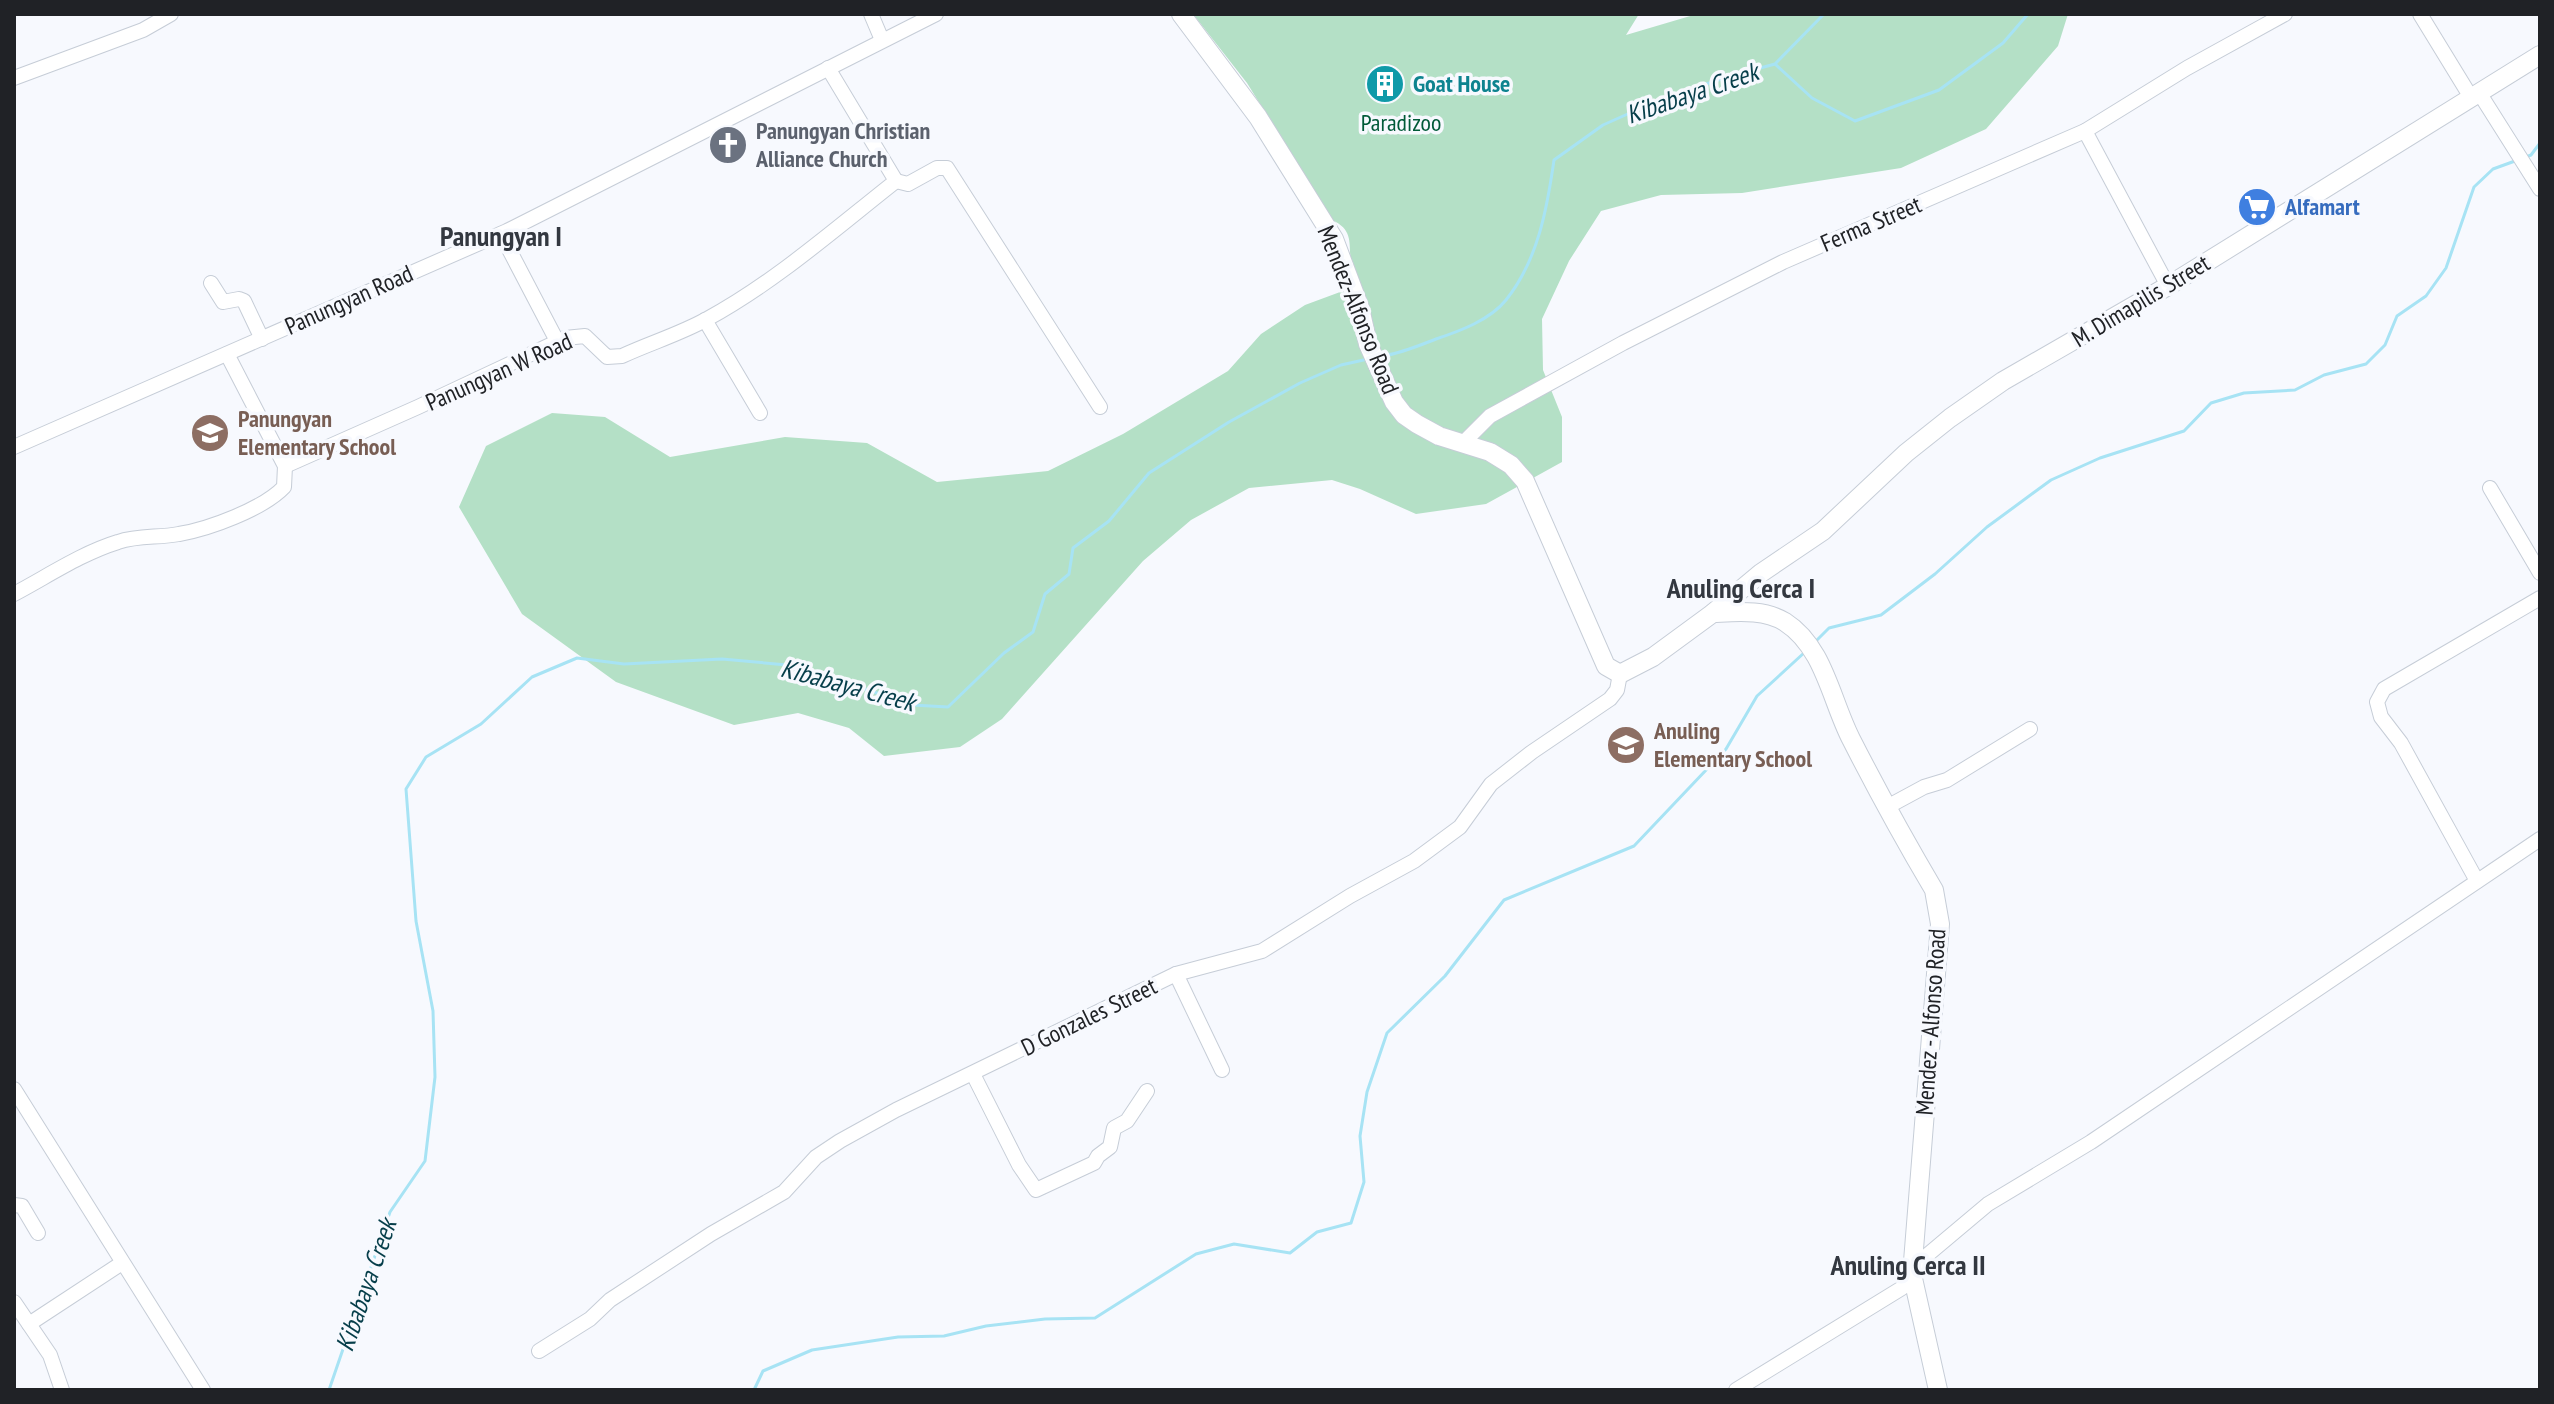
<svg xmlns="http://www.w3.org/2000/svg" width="2554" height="1404" viewBox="0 0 2554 1404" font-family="'PT Sans Narrow',sans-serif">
	<rect width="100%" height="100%" fill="#f7f9fe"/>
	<path fill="#b4e0c6" d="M1193,14H1639L1626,35L1697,14H2068L2058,46L1986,129L1901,168L1742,193L1661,195L1601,211L1569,261L1542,319L1543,370L1562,417V462L1486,504L1416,514L1360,489L1332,480L1249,488L1191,520L1143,561L1002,719L960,747L884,756L849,728L798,713L734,725L616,682L522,614L459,507L486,446L552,413L605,417L670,457L785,437L867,443L937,482L1048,471L1123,434L1228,371L1261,334L1305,305L1359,285C1357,279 1354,272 1352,266C1347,246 1356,231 1332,220L1247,83Z"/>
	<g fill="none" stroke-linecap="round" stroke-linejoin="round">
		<g stroke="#a7e3f4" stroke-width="3">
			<path d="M1775,64L1812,98L1855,121L1939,90L2003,43L2028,14"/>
			<path d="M2526,157L2531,155L2540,143"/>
			<path d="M1383,356C1402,353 1418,346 1436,339C1460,331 1490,320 1506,300C1538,260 1547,209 1554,160L1603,125L1659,100L1727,77L1775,64L1824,14"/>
			<path d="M1816,641L1829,628L1881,615L1935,574L1987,527L2051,480L2100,458L2184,431L2211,403L2244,393L2295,390L2324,375L2366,364L2385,345L2397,316L2426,296L2446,268L2474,187L2493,169L2515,161"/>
			<path d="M329,1390L390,1212L425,1161L435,1077L433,1011L416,921L406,789L426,757L481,724L532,677L577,658L624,664L722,659L798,666L912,705L948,707L1004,653L1033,632L1045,594L1069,574L1073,548L1109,521L1149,473L1229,422L1300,383L1341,365L1368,359"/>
			<path d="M754,1390L763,1371L812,1350L898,1337L944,1336L986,1326L1045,1319L1095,1318L1196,1254L1234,1244L1290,1253L1317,1232L1351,1223L1364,1182L1360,1136L1367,1092L1387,1033L1445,976L1504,900L1634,846L1726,749L1757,696L1805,652"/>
		</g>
		<defs>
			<g id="minor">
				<path d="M871,14L882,40"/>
				<path d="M2420,14L2472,99"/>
				<path d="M14,78L143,30L171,14"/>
				<path d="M2480,94L2540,189"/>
				<path d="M2085,131L2168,286"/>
				<path d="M896,181L908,184L937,168H947L1100,407"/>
				<path d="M501,234L557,341"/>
				<path d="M211,283L223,302L239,299L244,301L262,339"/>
				<path d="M705,320L760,413"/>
				<path d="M1463,443L1490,416L1623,343L1783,262L2085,131L2187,68L2285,14"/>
				<path d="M14,447L507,231L936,14"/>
				<path d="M285,466L418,407L565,338L585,336L607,357L622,356C650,343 680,334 707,319C775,282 835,229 896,181L828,68"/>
				<path d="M2490,488L2540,573"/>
				<path d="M14,594C48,576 82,553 118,542C138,535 158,538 179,534C209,529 263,509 284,487L285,466L227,354"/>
				<path d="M1887,807L1924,787L1947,780L2030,729"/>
				<path d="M2477,881L2401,743L2381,717L2377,702L2384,689L2540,598"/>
				<path d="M1176,974L1222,1070"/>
				<path d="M973,1074L1019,1165L1036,1190L1094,1163L1098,1156L1110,1147L1114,1128L1127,1121L1147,1091"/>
				<path d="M14,1089L203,1390"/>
				<path d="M14,1205L22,1206L38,1233"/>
				<path d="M14,1302L50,1355L62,1390"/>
				<path d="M29,1324L122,1263"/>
				<path d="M539,1351L590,1319L610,1300L711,1234L784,1192L816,1157L840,1141L896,1110L1176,974L1262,951L1350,896L1414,861L1460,827L1491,784L1532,752L1610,699L1617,690L1620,674"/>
				<path d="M1736,1390L1902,1288L1919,1262L1988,1204L2091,1142L2540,839"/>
			</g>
			<g id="major">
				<path d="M1181,14L1258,117L1334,239L1360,308L1368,344L1394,402L1404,415L1417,424L1439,436L1490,452L1511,465L1525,481L1606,666L1620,674L1653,657L1713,613L1761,573L1823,531L1906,453L1950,418L2003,381L2168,286L2540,55"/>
				<path d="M1713,613C1737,612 1764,609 1785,622C1824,647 1831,700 1851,739C1877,790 1905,841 1934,890L1940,924L1912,1274L1938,1390"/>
			</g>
		</defs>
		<use href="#minor" stroke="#c6cdd7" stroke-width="16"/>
		<use href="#major" stroke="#c6cdd7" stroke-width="20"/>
		<use href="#minor" stroke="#fff" stroke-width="14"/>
		<use href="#major" stroke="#fff" stroke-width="18"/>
	</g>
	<defs>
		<symbol id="building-disc" viewBox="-11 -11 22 22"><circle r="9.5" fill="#0f9aa8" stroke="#f7f9fe"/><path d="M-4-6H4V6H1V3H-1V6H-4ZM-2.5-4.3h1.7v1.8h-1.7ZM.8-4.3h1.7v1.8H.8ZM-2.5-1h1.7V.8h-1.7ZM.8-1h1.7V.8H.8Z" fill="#fff"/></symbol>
		<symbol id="church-disc" viewBox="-11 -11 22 22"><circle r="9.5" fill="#6b7280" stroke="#f7f9fe"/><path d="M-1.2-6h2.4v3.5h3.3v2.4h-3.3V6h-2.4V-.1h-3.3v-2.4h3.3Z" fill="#fff"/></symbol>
		<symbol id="supermarket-disc" viewBox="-11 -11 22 22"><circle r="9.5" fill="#3f7fe0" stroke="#f7f9fe"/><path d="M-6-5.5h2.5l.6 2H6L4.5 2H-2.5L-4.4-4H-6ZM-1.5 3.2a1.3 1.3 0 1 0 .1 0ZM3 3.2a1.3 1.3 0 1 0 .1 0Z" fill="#fff"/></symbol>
		<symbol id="school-disc" viewBox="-11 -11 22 22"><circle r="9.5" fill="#8d6e63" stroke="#f7f9fe"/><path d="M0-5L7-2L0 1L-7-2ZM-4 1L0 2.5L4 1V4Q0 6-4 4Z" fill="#fff"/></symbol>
	</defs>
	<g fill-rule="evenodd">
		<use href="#building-disc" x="1363" y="62" width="44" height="44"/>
		<use href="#church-disc" x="706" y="123" width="44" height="44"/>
		<use href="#supermarket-disc" x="2235" y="185" width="44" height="44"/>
		<use href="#school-disc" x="188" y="411" width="44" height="44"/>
		<use href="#school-disc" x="1604" y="723" width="44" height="44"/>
	</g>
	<g text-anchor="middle" stroke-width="7" stroke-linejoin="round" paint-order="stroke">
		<g font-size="24" font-weight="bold" fill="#0d838f" stroke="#f7f9fe" text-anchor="start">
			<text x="1413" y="92">Goat House</text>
		</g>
		<g font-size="24" fill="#005a38" stroke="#f7f9fe">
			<text x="1401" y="131">Paradizoo</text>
		</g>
		<g font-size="24" font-weight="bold" fill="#5b616d" stroke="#f7f9fe" text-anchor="start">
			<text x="756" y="139">Panungyan Christian<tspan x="756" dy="28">Alliance Church</tspan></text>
		</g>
		<g font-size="24" font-weight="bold" fill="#366cbe" stroke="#f7f9fe" text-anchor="start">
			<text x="2285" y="215">Alfamart</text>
		</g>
		<g font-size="24" fill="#202226" stroke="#f7f9fe">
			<text transform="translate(1871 224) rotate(-23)" y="8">Ferma Street</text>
			<text transform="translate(349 300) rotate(-24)" y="8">Panungyan Road</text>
			<text transform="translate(2141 301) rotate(-31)" y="8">M. Dimapilis Street</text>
			<text transform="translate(1358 310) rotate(68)" y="8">Mendez-Alfonso Road</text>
			<text transform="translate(499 372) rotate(-24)" y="8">Panungyan W Road</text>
			<text transform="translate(1089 1017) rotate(-26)" y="8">D Gonzales Street</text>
			<text transform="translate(1931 1022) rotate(-86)" y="8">Mendez - Alfonso Road</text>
		</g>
		<g font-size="24" font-weight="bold" fill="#785e54" stroke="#f7f9fe" text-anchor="start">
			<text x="238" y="427">Panungyan<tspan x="238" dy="28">Elementary School</tspan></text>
			<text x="1654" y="739">Anuling<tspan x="1654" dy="28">Elementary School</tspan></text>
		</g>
		<g font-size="26" font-style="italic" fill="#063e4a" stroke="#f7f9fe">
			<text transform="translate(1692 93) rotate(-19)" y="9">Kibabaya Creek</text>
			<text transform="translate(848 685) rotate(15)" y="9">Kibabaya Creek</text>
			<text transform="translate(366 1285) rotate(-71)" y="9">Kibabaya Creek</text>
		</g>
		<g font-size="28" font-weight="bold" fill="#333840" stroke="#f7f9fe">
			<text x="501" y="246">Panungyan I</text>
			<text x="1741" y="598">Anuling Cerca I</text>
			<text x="1908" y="1275">Anuling Cerca II</text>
		</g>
	</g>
	<rect width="2554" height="1404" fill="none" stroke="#202226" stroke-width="32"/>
</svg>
